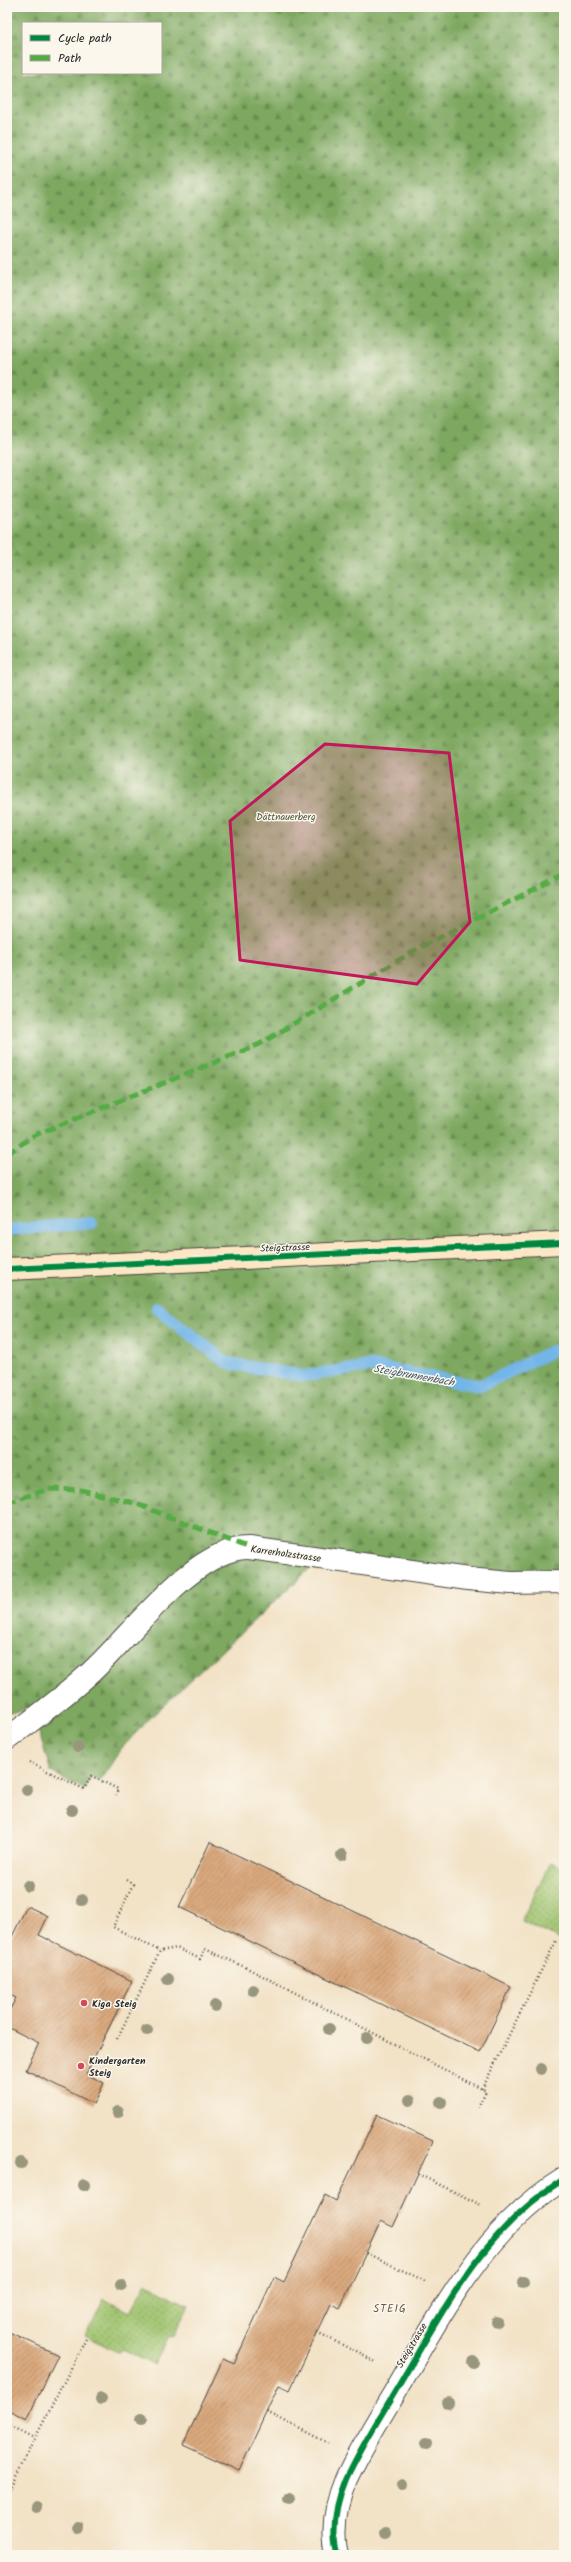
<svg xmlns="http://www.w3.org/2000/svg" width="571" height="2562" viewBox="0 0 571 2562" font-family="Kalam,sans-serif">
	<defs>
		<pattern id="forest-firs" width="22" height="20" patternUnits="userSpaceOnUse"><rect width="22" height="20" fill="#7ea860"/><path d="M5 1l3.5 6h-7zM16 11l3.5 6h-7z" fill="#67894f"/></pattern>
		<pattern id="park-dots" width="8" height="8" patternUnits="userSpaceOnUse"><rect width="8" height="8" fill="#9ec26c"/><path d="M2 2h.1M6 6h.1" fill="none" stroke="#819e59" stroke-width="1.8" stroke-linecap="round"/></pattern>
		<pattern id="building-hatch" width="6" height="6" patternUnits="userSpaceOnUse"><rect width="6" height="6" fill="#daa97e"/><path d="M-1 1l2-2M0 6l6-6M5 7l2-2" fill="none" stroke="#b18a67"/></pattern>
	</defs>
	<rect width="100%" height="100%" fill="#fbf7ec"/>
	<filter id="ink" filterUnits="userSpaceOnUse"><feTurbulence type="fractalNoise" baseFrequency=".025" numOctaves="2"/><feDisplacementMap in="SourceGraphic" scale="8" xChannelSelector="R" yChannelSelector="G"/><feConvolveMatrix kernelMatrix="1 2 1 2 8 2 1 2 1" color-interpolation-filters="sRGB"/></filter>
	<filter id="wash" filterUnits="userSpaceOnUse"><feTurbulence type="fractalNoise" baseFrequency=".012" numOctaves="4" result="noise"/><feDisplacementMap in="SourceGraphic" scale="16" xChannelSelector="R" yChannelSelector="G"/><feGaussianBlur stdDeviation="0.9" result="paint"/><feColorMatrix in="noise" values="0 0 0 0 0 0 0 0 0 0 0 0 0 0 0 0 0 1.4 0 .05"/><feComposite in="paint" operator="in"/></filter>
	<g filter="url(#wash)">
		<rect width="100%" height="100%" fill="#f2e2c6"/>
		<path fill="url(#forest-firs)" stroke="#546a46" fill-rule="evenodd" d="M7,7H564V1582L321,1558L149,1719L121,1749L100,1781L91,1776L84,1789L51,1772L31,1707L7,1714ZM23,23H161V73H23Z"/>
		<g fill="url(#park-dots)" stroke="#64764c">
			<path d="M551,1862L564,1869V1942L521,1921Z"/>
			<path d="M146,2283L189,2306L172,2337L168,2336L153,2365L122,2349L119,2353L85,2335L104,2299L130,2312Z"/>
		</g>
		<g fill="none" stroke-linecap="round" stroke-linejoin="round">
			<g stroke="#72b5e8" stroke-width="12">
				<path d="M7,1230L92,1223"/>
				<path d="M157,1308L227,1363L303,1376L371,1366L480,1386L550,1352L564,1348"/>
			</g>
		</g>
		<g id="blocks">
			<g fill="url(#building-hatch)">
				<path d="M210,1842L511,1987L480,2052L179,1907Z"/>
				<path d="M27,1906L48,1916L39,1935L132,1981L86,2074L104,2083L94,2104L26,2070L39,2043L7,2027V2015L16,1998L7,1993V1947Z"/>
				<path d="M377,2115L433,2141L393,2227L381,2221L340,2308L331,2304L290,2390L279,2385L239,2471L183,2445L223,2359L234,2364L274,2277L284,2282L325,2195L336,2201Z"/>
				<path d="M7,2331L58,2355L26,2420L7,2410Z"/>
			</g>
		</g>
	</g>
	<g filter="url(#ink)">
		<use href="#blocks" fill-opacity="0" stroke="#494642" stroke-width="1"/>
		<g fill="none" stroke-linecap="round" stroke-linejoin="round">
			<defs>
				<path id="lane" d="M7,1739C35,1718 64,1697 90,1673C129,1638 195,1546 249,1548L468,1579L511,1583L564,1582"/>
				<path id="street" d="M337,2555C331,2529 336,2503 346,2479C363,2442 386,2408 406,2373C449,2300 489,2225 564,2179"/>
				<path id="secondary" d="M7,1269L564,1243"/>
			</defs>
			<use href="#lane" stroke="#494642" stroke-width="24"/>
			<use href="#street" stroke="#494642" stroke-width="24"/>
			<use href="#secondary" stroke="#494642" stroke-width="24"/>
			<g stroke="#494642" stroke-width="2.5" stroke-dasharray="1 3" stroke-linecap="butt">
				<path d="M29,1762L84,1789L91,1776L118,1789L116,1795"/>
				<path d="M126,1880L133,1884L113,1927L160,1951"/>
				<path d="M117,2039L160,1951L177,1948L200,1959L205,1949L247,1968L486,2091L478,2107"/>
				<path d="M482,2089L557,1939"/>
				<path d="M418,2174L481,2205"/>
				<path d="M366,2253L425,2281"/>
				<path d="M317,2332L376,2362"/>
				<path d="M267,2412L328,2443"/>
				<path d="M7,2424L35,2438"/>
				<path d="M7,2493L87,2337"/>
			</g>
			<use href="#lane" stroke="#fff" stroke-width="22"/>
			<use href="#street" stroke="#fff" stroke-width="22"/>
			<use href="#secondary" stroke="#fce6c4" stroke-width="22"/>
			<g stroke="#54ab44" stroke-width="5" stroke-dasharray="10 5" stroke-linecap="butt">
				<path d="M7,1154L33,1136L50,1129L260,1044L419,948L564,874"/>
				<path d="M7,1503L48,1489L81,1490L134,1503L249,1548"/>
			</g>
			<defs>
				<g id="cycleway">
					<path d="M7,1269L564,1243"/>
					<path d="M337,2555C331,2529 336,2503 346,2479C363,2442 386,2408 406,2373C449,2300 489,2225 564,2179"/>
				</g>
			</defs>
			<use href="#cycleway" stroke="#fbf7ec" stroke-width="8"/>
			<use href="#cycleway" stroke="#00873e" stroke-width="6"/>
		</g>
		<g fill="#98967b">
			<circle cx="78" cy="1747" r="6"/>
			<circle cx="27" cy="1790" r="6"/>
			<circle cx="72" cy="1810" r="6"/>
			<circle cx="342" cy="1855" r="6"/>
			<circle cx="28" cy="1886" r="6"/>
			<circle cx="82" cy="1900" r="6"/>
			<circle cx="168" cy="1979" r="6"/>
			<circle cx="253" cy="1990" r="6"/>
			<circle cx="215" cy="2006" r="6"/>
			<circle cx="329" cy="2029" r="6"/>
			<circle cx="147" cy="2030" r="6"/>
			<circle cx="367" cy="2038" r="6"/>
			<circle cx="541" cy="2069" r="6"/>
			<circle cx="410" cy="2100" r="6"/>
			<circle cx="441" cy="2102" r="6"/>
			<circle cx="118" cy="2112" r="6"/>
			<circle cx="21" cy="2163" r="6"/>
			<circle cx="84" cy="2185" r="6"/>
			<circle cx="523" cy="2282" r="6"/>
			<circle cx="121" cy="2285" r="6"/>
			<circle cx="497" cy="2322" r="6"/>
			<circle cx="473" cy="2362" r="6"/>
			<circle cx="101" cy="2399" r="6"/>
			<circle cx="448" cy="2403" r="6"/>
			<circle cx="141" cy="2419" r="6"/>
			<circle cx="426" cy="2444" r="6"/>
			<circle cx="403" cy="2485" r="6"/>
			<circle cx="289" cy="2499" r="6"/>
			<circle cx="36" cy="2507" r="6"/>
			<circle cx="78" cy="2528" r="6"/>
			<circle cx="385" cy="2533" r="6"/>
		</g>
	</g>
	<path fill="#c2185b" fill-opacity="0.2" stroke="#c2185b" stroke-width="3" stroke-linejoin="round" d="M325,744L449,753L470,922L417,984L240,960L230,821Z"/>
	<g fill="#d1495b" stroke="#fbf7ec" stroke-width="1.5">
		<circle cx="84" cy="2003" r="4"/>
		<circle cx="81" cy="2066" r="4"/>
	</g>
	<g text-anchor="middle" stroke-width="3" stroke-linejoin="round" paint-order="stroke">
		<g font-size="10" fill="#4e583e" stroke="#fbf7ec">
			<text x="286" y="820">Dättnauerberg</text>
		</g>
		<g font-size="10" fill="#2b2b2b" stroke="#fbf7ec">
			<text transform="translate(285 1247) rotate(-2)" y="4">Steigstrasse</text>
			<text transform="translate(286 1553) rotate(8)" y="4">Karrerholzstrasse</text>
			<text transform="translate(411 2345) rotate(-59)" y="4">Steigstrasse</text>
		</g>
		<g font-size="10" font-weight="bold" fill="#2b2b2b" stroke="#fbf7ec" text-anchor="start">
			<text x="92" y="2007">Kiga Steig</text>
			<text x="89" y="2064">Kindergarten<tspan x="89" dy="12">Steig</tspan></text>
		</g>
		<g font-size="11" font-style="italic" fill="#445b6d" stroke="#fbf7ec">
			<text transform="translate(414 1375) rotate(10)" y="4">Steigbrunnenbach</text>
		</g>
		<g font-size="11" letter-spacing="1" fill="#685748" stroke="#fbf7ec">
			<text x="390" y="2312">STEIG</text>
		</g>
	</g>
	<rect width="571" height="2562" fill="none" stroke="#fbf7ec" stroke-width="24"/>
	<rect x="22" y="22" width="140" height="52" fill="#fbf7ec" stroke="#a8a59f"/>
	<rect x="30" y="35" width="20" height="6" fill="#00873e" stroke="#a8a59f"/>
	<text x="58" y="42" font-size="12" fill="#2b2b2b">Cycle path</text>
	<rect x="30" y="55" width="20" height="6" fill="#54ab44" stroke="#a8a59f"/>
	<text x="58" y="62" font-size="12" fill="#2b2b2b">Path</text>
</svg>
